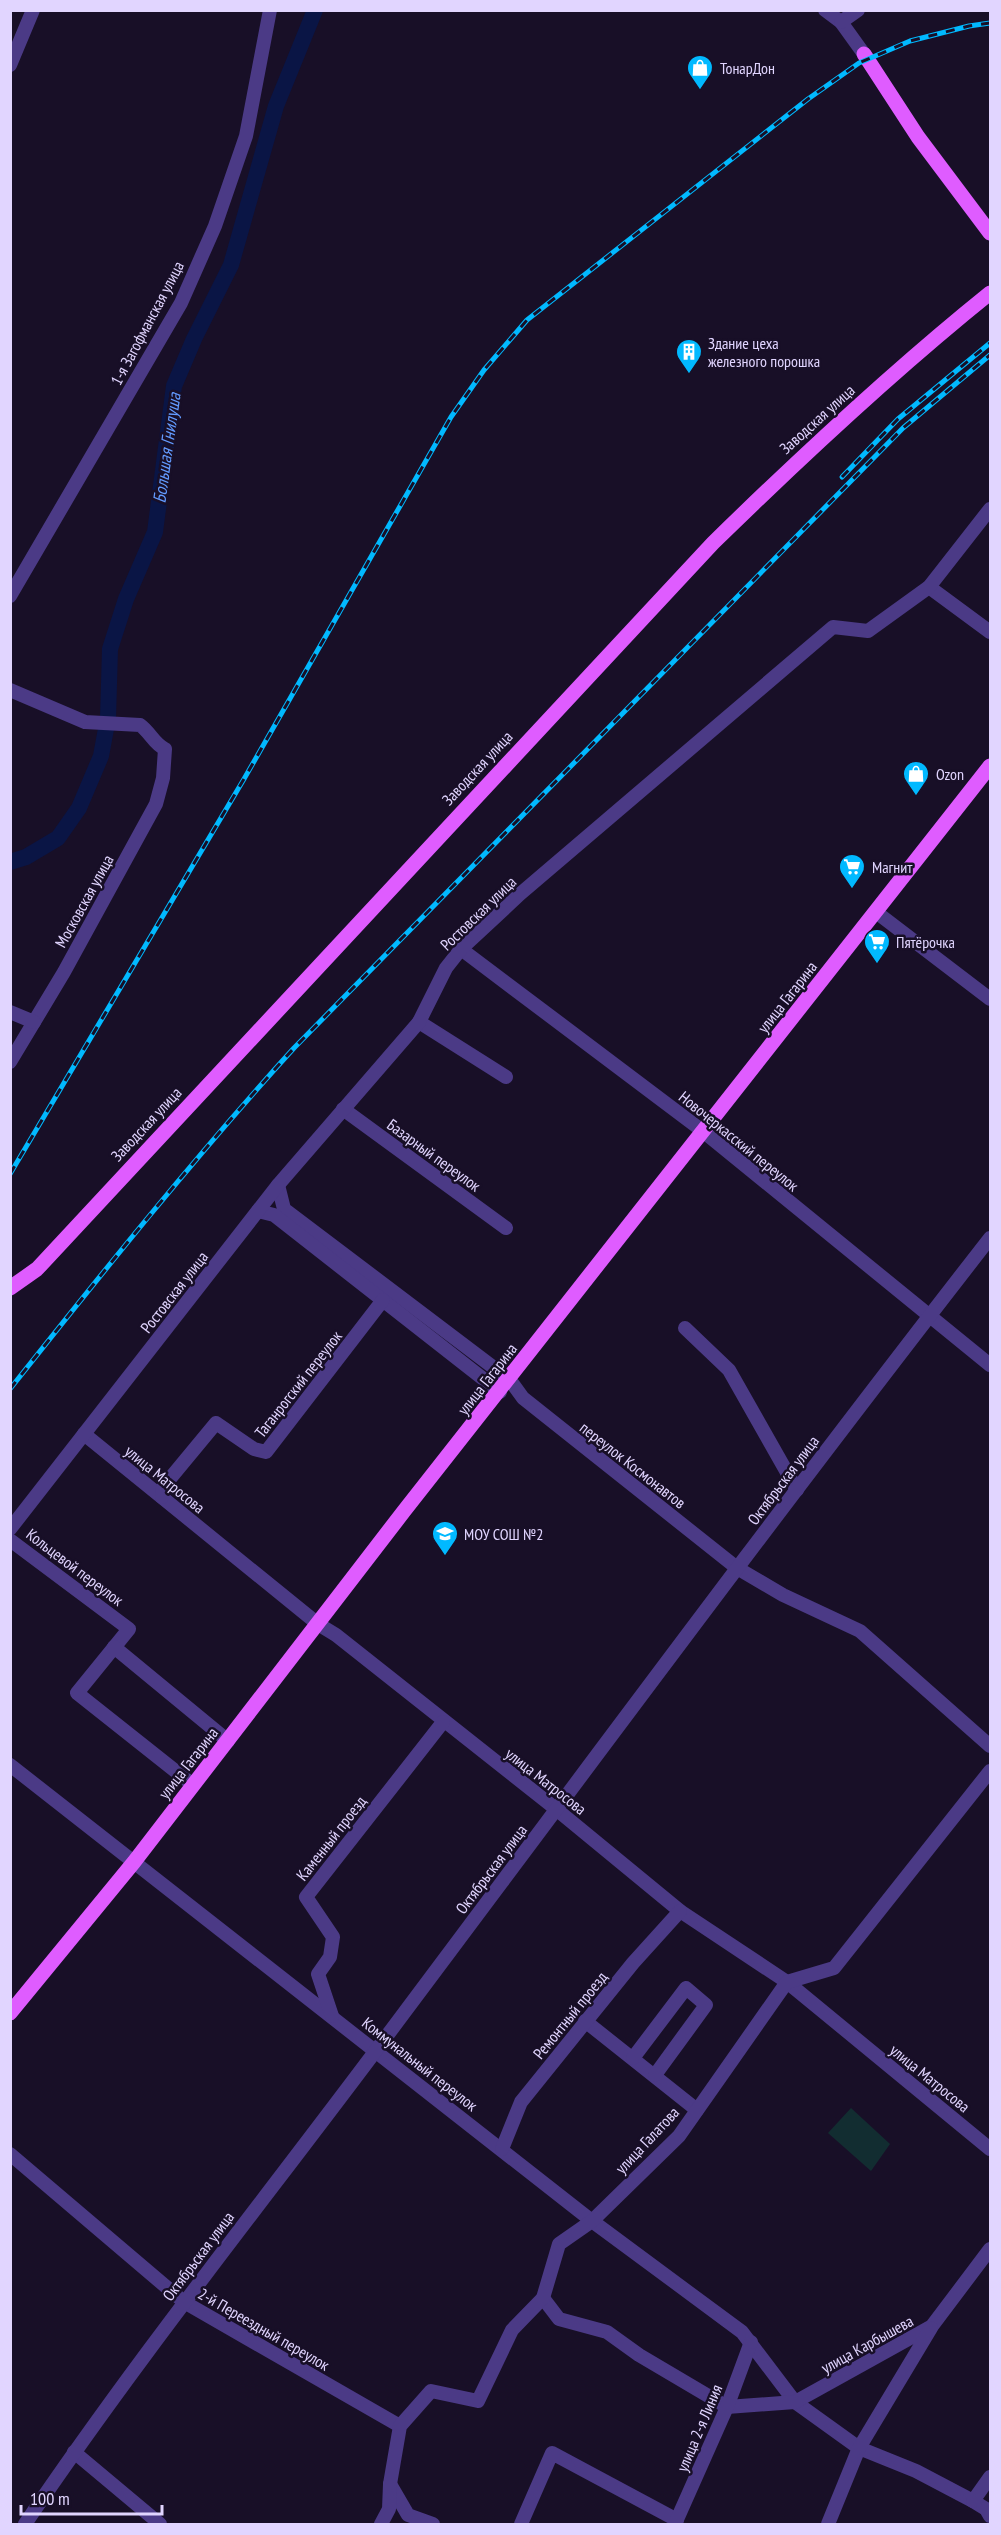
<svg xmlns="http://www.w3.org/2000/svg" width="1001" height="2535" viewBox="0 0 1001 2535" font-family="'PT Sans Narrow',sans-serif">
	<rect width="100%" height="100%" fill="#180f27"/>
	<path fill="#122d31" d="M851,2108L890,2144L871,2171L828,2133Z"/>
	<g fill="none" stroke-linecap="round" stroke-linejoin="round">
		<path stroke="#0a1545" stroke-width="16" d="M10,862L26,857L58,838L79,808L101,756L108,718L110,649L126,599L155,532L174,386L194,339L231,265L276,106L315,10"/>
		<g stroke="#4b3a86" stroke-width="14">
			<path d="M825,10L841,22L864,54"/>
			<path d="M841,22L858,10"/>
			<path d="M10,65L33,10"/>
			<path d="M929,587L990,632"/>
			<path d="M10,596L181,303L215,226L246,136L270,10"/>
			<path d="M10,690L85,722L140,725C150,732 154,744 165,749L163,778L156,804L64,972L10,1062"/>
			<path d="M876,912L990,999"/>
			<path d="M461,949L704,1132L990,1365"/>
			<path d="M10,1012L34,1022"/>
			<path d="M419,1022L506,1077"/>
			<path d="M343,1109L506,1228"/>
			<path d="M278,1185L284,1209L510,1380L523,1398L737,1568L783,1595L860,1631L990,1746"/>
			<path d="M258,1211L274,1215L500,1392"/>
			<path d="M685,1328L729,1370L797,1490"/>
			<path d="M84,1434L318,1624L336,1635L556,1809L680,1911L787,1982L990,2149"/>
			<path d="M162,1497L163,1487L216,1423L254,1449L266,1452L383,1300"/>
			<path d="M10,1529L278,1185L419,1022L446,968L461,949L520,894L833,627L868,631L929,587L990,509"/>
			<path d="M10,1540L129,1629L77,1693L193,1785"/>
			<path d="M114,1647L228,1741"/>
			<path d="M10,1765L592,2221L742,2332L795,2402L859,2448L916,2471L973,2501L986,2509L990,2516"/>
			<path d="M332,2016L318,1974L330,1957L333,1937L306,1897L443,1722"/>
			<path d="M585,2021L697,2110"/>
			<path d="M633,2058L686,1988L706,2005L655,2075"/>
			<path d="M502,2149L521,2102L633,1963L680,1911"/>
			<path d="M10,2154L184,2302L400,2426"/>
			<path d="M543,2298L559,2319L607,2332L639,2355L727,2407L795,2402L932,2326L990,2249"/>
			<path d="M74,2452L160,2524"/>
			<path d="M390,2484L408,2515L433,2524"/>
			<path d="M973,2501L990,2477"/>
			<path d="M25,2524C138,2357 265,2199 386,2037C586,1770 785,1501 990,1238"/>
			<path d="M381,2524L389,2509L390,2484L400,2426L431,2391L478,2401L512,2330L543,2298L559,2244L592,2221L679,2136L787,1982L834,1968L990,1771"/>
			<path d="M521,2524L552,2453L677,2520"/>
			<path d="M675,2524L727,2407L751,2342"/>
			<path d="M828,2524L859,2448L931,2328"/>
		</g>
		<g stroke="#df5cff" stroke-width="15">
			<path d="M864,54L918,137L990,233"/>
			<path d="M10,1288L37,1269L713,543C802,456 893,371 990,293"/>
			<path d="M10,2013L134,1862L404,1511L990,766"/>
		</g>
		<defs>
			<g id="rail">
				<path d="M842,477L898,419L990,343"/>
				<path d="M10,1174L244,779L451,417L484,370L527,320L808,99L859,63L910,41L969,26L990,23"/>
				<path d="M10,1389C102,1273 194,1158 294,1048L903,428L990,355"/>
			</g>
		</defs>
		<use href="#rail" stroke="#01b9ff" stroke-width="5"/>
		<use href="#rail" stroke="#180f27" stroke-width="3" stroke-dasharray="9" stroke-linecap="butt"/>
	</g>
	<defs>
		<symbol id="shop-pin" viewBox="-11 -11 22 30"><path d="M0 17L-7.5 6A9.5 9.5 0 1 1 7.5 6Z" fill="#01b9ff" stroke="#180f27"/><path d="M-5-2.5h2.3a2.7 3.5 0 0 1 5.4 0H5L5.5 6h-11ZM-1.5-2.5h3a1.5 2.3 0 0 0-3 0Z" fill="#fff"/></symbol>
		<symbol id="building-pin" viewBox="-11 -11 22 30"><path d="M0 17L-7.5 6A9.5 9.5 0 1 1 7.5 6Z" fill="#01b9ff" stroke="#180f27"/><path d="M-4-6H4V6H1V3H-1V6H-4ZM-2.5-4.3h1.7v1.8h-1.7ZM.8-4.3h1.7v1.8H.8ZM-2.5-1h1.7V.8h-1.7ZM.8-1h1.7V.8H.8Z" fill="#fff"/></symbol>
		<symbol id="supermarket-pin" viewBox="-11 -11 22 30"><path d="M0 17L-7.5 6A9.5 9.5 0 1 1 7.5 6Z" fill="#01b9ff" stroke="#180f27"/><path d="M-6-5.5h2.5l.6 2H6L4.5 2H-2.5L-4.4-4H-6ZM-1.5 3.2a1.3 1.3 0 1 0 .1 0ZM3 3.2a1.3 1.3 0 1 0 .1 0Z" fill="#fff"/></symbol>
		<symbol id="school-pin" viewBox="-11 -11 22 30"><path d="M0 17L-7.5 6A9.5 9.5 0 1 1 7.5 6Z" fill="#01b9ff" stroke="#180f27"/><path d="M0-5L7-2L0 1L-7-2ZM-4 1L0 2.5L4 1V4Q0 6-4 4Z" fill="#fff"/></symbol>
	</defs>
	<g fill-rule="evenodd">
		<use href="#shop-pin" x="685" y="53" width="30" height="40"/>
		<use href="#building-pin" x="674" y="337" width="30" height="40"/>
		<use href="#shop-pin" x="901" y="759" width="30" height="40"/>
		<use href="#supermarket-pin" x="837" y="852" width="30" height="40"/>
		<use href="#supermarket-pin" x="862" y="927" width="30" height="40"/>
		<use href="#school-pin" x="430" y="1519" width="30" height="40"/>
	</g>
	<g text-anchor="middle" stroke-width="5" stroke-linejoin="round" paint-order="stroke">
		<g font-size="16" fill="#e1d5ff" stroke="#180f27" text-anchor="start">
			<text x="720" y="74">ТонарДон</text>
			<text x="708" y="349">Здание цеха<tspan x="708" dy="18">железного порошка</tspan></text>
			<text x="936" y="780">Ozon</text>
			<text x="872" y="873">Магнит</text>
			<text x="896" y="948">Пятёрочка</text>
			<text x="464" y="1540">МОУ СОШ №2</text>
		</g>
		<g font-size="16" fill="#e1d5ff" stroke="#180f27">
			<text transform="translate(147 323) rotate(-62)" y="6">1-я Загофманская улица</text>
			<text transform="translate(817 419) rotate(-42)" y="6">Заводская улица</text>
			<text transform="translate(477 768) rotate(-47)" y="6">Заводская улица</text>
			<text transform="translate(84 901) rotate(-61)" y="6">Московская улица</text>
			<text transform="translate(478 913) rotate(-44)" y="6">Ростовская улица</text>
			<text transform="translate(787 997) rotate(-52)" y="6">улица Гагарина</text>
			<text transform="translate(146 1124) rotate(-47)" y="6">Заводская улица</text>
			<text transform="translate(739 1141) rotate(39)" y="6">Новочеркасский переулок</text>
			<text transform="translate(434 1155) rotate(36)" y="6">Базарный переулок</text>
			<text transform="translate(174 1292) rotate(-52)" y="6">Ростовская улица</text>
			<text transform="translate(487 1379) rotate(-52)" y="6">улица Гагарина</text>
			<text transform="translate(298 1384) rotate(-52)" y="6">Таганрогский переулок</text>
			<text transform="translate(633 1465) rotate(38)" y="6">переулок Космонавтов</text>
			<text transform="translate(165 1479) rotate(39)" y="6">улица Матросова</text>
			<text transform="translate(783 1480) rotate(-53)" y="6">Октябрьская улица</text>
			<text transform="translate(75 1567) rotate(37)" y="6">Кольцевой переулок</text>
			<text transform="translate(188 1763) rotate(-52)" y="6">улица Гагарина</text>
			<text transform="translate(546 1781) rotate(38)" y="6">улица Матросова</text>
			<text transform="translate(331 1838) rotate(-52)" y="6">Каменный проезд</text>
			<text transform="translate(491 1869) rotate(-53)" y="6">Октябрьская улица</text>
			<text transform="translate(570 2015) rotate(-51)" y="6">Ремонтный проезд</text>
			<text transform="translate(420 2064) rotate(38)" y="6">Коммунальный переулок</text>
			<text transform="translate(930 2078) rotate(39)" y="6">улица Матросова</text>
			<text transform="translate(647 2140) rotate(-47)" y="6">улица Галатова</text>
			<text transform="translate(198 2256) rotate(-53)" y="6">Октябрьская улица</text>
			<text transform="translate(264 2329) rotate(30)" y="6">2-й Переездный переулок</text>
			<text transform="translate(867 2344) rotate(-29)" y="6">улица Карбышева</text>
			<text transform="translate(699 2428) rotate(-67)" y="6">улица 2-я Линия</text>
		</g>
		<g font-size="18" font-style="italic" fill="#639bff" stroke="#180f27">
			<text transform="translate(167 448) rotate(-82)" y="6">Большая Гнилуша</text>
		</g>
	</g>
	<rect width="1001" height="2535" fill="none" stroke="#e1d5ff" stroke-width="24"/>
	<path d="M21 2505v9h141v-9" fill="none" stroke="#e1d5ff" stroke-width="3"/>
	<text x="30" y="2505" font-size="18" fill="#e1d5ff" stroke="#180f27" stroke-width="4.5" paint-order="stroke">100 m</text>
</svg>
